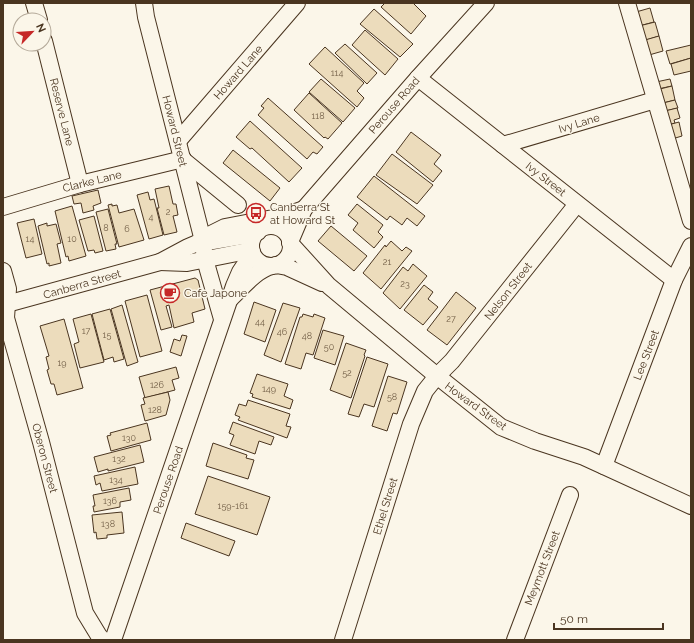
<svg xmlns="http://www.w3.org/2000/svg" width="694" height="643" viewBox="0 0 694 643" font-family="Raleway,sans-serif">
	<rect width="100%" height="100%" fill="#fbf6e9"/>
	<g fill="#ecdcbc" stroke="#4a3520">
		<path d="M385,3H413L426,16L411,34L381,7Z"/>
		<path d="M650,8L654,22L639,26L636,12Z"/>
		<path d="M374,9L413,44L400,57L360,24Z"/>
		<path d="M655,22L659,36L643,41L639,26Z"/>
		<path d="M365,30L398,59L385,75L352,45Z"/>
		<path d="M659,36L663,51L649,55L645,40Z"/>
		<path d="M345,44L377,73L367,84L335,53Z"/>
		<path d="M691,45V58L670,64L666,51Z"/>
		<path d="M325,47L364,83L357,91L364,98L357,107L309,64Z"/>
		<path d="M691,58V71L674,75L671,64Z"/>
		<path d="M321,79L355,108L343,122L309,92Z"/>
		<path d="M670,79L672,86L658,89L656,82Z"/>
		<path d="M672,86L675,100L663,103L660,89Z"/>
		<path d="M309,93L342,123L328,139L325,137L324,138L294,110Z"/>
		<path d="M268,98L323,147L317,154L313,152L307,159L258,115L264,108L261,106Z"/>
		<path d="M675,100L678,108L665,111L663,103Z"/>
		<path d="M677,108L680,118L674,120L675,123L668,125L665,111Z"/>
		<path d="M250,121L302,168L289,182L252,148L250,149L236,137Z"/>
		<path d="M679,122L682,136L672,139L668,125Z"/>
		<path d="M411,132L441,155L434,164L442,171L433,182L396,152Z"/>
		<path d="M233,150L280,188L270,201L223,163Z"/>
		<path d="M392,154L433,185L417,204L376,175Z"/>
		<path d="M374,176L425,216L417,226L407,218L402,225L390,216L387,220L357,197Z"/>
		<path d="M169,186L173,204H176L178,215L173,216L177,232L164,235L157,208H159L155,189Z"/>
		<path d="M98,190L101,203L93,206L94,210L83,213L81,203L74,204L72,196Z"/>
		<path d="M148,192L150,200L154,199L163,235L149,239L137,195Z"/>
		<path d="M112,204V206L117,205L119,213L134,209L144,240L119,247L108,205Z"/>
		<path d="M357,204L383,225L378,232L383,237L374,248L353,230L358,223L348,215Z"/>
		<path d="M72,206L86,256L69,261L68,256L66,257L55,211Z"/>
		<path d="M108,209L117,244H115L116,249L106,251L96,212Z"/>
		<path d="M94,216L103,251L95,253L94,250L88,251L79,220Z"/>
		<path d="M34,219L42,254L26,258L17,223Z"/>
		<path d="M47,223V226L56,224L61,243L57,244L61,263L49,266V263L47,264L38,226Z"/>
		<path d="M331,226L367,256L354,271L318,241Z"/>
		<path d="M391,241L402,251L406,247L412,251L381,289L363,273L385,245L386,247Z"/>
		<path d="M413,264L427,276L400,309L383,293L403,267L408,271Z"/>
		<path d="M195,278L198,280L205,309L192,313L194,322L174,328L169,305L166,306L172,327L161,330L150,290Z"/>
		<path d="M424,285L433,292L428,299L438,307L423,325L404,310Z"/>
		<path d="M456,292L476,308L447,345L427,330Z"/>
		<path d="M147,295L162,351L140,357L125,301Z"/>
		<path d="M254,302L276,310L265,342L244,334Z"/>
		<path d="M283,303L300,308L281,362L264,355Z"/>
		<path d="M122,305L138,362L127,366L111,309Z"/>
		<path d="M110,309L124,359L114,362L113,357L104,360L92,314Z"/>
		<path d="M91,314L104,362L80,368L74,344L79,342L73,319Z"/>
		<path d="M303,314L313,317L314,314L325,318L313,355L306,353L301,369L285,364L300,317H302Z"/>
		<path d="M64,319L83,388L57,395L54,384H51L47,370L49,369L46,357L49,356L40,326Z"/>
		<path d="M323,330L344,336L335,365L314,358Z"/>
		<path d="M182,335L187,336L181,356L170,352L174,339L180,341Z"/>
		<path d="M346,343L366,350L364,355L365,356L351,398L330,390Z"/>
		<path d="M367,357L388,364L374,407L364,404L359,417L348,414Z"/>
		<path d="M176,367L179,378L172,380L175,390L145,398L139,377Z"/>
		<path d="M257,374L288,384L284,396L293,400L290,409L252,397L253,394L250,393Z"/>
		<path d="M388,376L407,382L397,414L393,413L387,431L372,426Z"/>
		<path d="M168,392L170,400L166,415L145,421L141,405L145,404L143,398Z"/>
		<path d="M248,400L290,414L286,426L291,427L287,438L238,420L240,417L235,415L239,404L246,406Z"/>
		<path d="M233,422L274,437L271,445L259,441L255,454L230,445L234,435L229,433Z"/>
		<path d="M147,423L151,440L111,451L107,436L111,435L110,433Z"/>
		<path d="M213,443L247,455L246,458L254,460L248,479L206,466Z"/>
		<path d="M140,445L144,462L108,471V469L98,472L94,457Z"/>
		<path d="M135,467L138,484L102,491L100,483L96,485L94,476Z"/>
		<path d="M208,476L270,497L257,535L195,514Z"/>
		<path d="M129,488L131,500L120,502V507L94,512L93,506H95L93,495Z"/>
		<path d="M122,512L124,533L107,535V538L97,539L96,532L94,533L92,515Z"/>
		<path d="M186,523L235,541L229,556L181,538Z"/>
	</g>
	<g fill="none" stroke-linecap="round" stroke-linejoin="round">
		<defs>
			<g id="minor">
				<path d="M34,3L39,20"/>
				<path d="M144,3L146,17L201,233L206,263L222,319"/>
				<path d="M627,3L691,221"/>
				<path d="M44,41L80,184"/>
				<path d="M418,78L674,280"/>
				<path d="M178,141L297,3"/>
				<path d="M503,145L655,100"/>
				<path d="M183,160L238,205"/>
				<path d="M3,207L80,184L183,159"/>
				<circle cx="271" cy="246" r="20"/>
				<path d="M205,237L225,227L284,216L304,209"/>
				<path d="M290,242L304,209L418,78L486,3"/>
				<path d="M290,243L329,286L437,376L501,427L535,441L584,457L691,506"/>
				<path d="M160,262L187,263L242,252H252"/>
				<path d="M276,265L287,267L322,283"/>
				<path d="M3,271L8,289L6,318L41,442L85,613L99,636L103,640"/>
				<path d="M231,298C243,287 256,270 272,266"/>
				<path d="M3,305L160,262L188,247L195,244L248,235L258,232"/>
				<path d="M604,466L674,280L691,246"/>
				<path d="M113,640L234,286L240,272L252,254"/>
				<path d="M343,640L411,424L425,391L437,376L452,361L577,204"/>
				<path d="M515,640L570,495"/>
			</g>
		</defs>
		<use href="#minor" stroke="#4a3520" stroke-width="18"/>
		<use href="#minor" stroke="#fbf6e9" stroke-width="16"/>
	</g>
	<defs>
		<symbol id="bus-ring" viewBox="-11 -11 22 22"><circle r="9.5" fill="#fbf6e9" stroke="#c62828" stroke-width="1.5"/><path d="M-5-6H5V4H4V6H2V4H-2V6H-4V4H-5ZM-3.5-4V0h7V-4ZM-3.5 1.2v1.5H-2V1.2ZM2 1.2v1.5H3.5V1.2Z" fill="#c62828"/></symbol>
		<symbol id="cafe-ring" viewBox="-11 -11 22 22"><circle r="9.5" fill="#fbf6e9" stroke="#c62828" stroke-width="1.5"/><path d="M-5.5-4.5H6V0H3Q3 3.5 0 3.5H-2.5Q-5.5 3.5-5.5 0ZM3-3.2v2h1.7v-2ZM-6 4.5H4V6H-6Z" fill="#c62828"/></symbol>
	</defs>
	<g fill-rule="evenodd">
		<use href="#bus-ring" x="245" y="202" width="22" height="22"/>
		<use href="#cafe-ring" x="159" y="282" width="22" height="22"/>
	</g>
	<g text-anchor="middle" stroke-width="3" stroke-linejoin="round" paint-order="stroke">
		<g font-size="9" fill="#725f47">
			<text x="337" y="76">114</text>
			<text x="318" y="119">118</text>
			<text x="168" y="215">2</text>
			<text x="151" y="220">4</text>
			<text x="106" y="231">8</text>
			<text x="127" y="232">6</text>
			<text x="30" y="242">14</text>
			<text x="72" y="242">10</text>
			<text x="387" y="265">21</text>
			<text x="405" y="287">23</text>
			<text x="451" y="322">27</text>
			<text x="260" y="325">44</text>
			<text x="86" y="334">17</text>
			<text x="282" y="335">46</text>
			<text x="107" y="338">15</text>
			<text x="307" y="339">48</text>
			<text x="329" y="350">50</text>
			<text x="62" y="366">19</text>
			<text x="347" y="376">52</text>
			<text x="157" y="388">126</text>
			<text x="269" y="392">149</text>
			<text x="392" y="400">58</text>
			<text x="155" y="413">128</text>
			<text x="129" y="441">130</text>
			<text x="119" y="462">132</text>
			<text x="116" y="483">134</text>
			<text x="110" y="504">136</text>
			<text x="233" y="509">159-161</text>
			<text x="108" y="527">138</text>
		</g>
		<g font-size="11" fill="#4a3520" stroke="#fbf6e9">
			<text transform="translate(238 72) rotate(-49)" y="4">Howard Lane</text>
			<text transform="translate(394 105) rotate(-49)" y="4">Perouse Road</text>
			<text transform="translate(62 112) rotate(76)" y="4">Reserve Lane</text>
			<text transform="translate(579 123) rotate(-17)" y="4">Ivy Lane</text>
			<text transform="translate(175 131) rotate(76)" y="4">Howard Street</text>
			<text transform="translate(546 179) rotate(38)" y="4">Ivy Street</text>
			<text transform="translate(92 181) rotate(-14)" y="4">Clarke Lane</text>
			<text transform="translate(82 284) rotate(-16)" y="4">Canberra Street</text>
			<text transform="translate(508 291) rotate(-52)" y="4">Nelson Street</text>
			<text transform="translate(646 355) rotate(-69)" y="4">Lee Street</text>
			<text transform="translate(476 406) rotate(36)" y="4">Howard Street</text>
			<text transform="translate(45 458) rotate(75)" y="4">Oberon Street</text>
			<text transform="translate(168 480) rotate(-71)" y="4">Perouse Road</text>
			<text transform="translate(385 506) rotate(-73)" y="4">Ethel Street</text>
			<text transform="translate(542 568) rotate(-69)" y="4">Meymott Street</text>
		</g>
		<g font-size="11" fill="#4a3520" stroke="#fbf6e9" text-anchor="start">
			<text x="270" y="211">Canberra St<tspan x="270" dy="13">at Howard St</tspan></text>
			<text x="184" y="297">Cafe Japone</text>
		</g>
	</g>
	<rect width="694" height="643" fill="none" stroke="#4a3520" stroke-width="8"/>
	<g transform="translate(32 32) rotate(65)"><circle r="19" fill="#fbf6e9" stroke="#b4a999"/>
	<path d="M0-3L7 15L0 10L-7 15Z" fill="#c62828"/>
	<text y="-6" font-size="11" font-weight="bold" text-anchor="middle" fill="#4a3520">N</text>
	</g>
	<path d="M554 623v6h109v-6" fill="none" stroke="#4a3520" stroke-width="2"/>
	<text x="560" y="623" font-size="12" fill="#4a3520" stroke="#fbf6e9" stroke-width="3" paint-order="stroke">50 m</text>
</svg>
